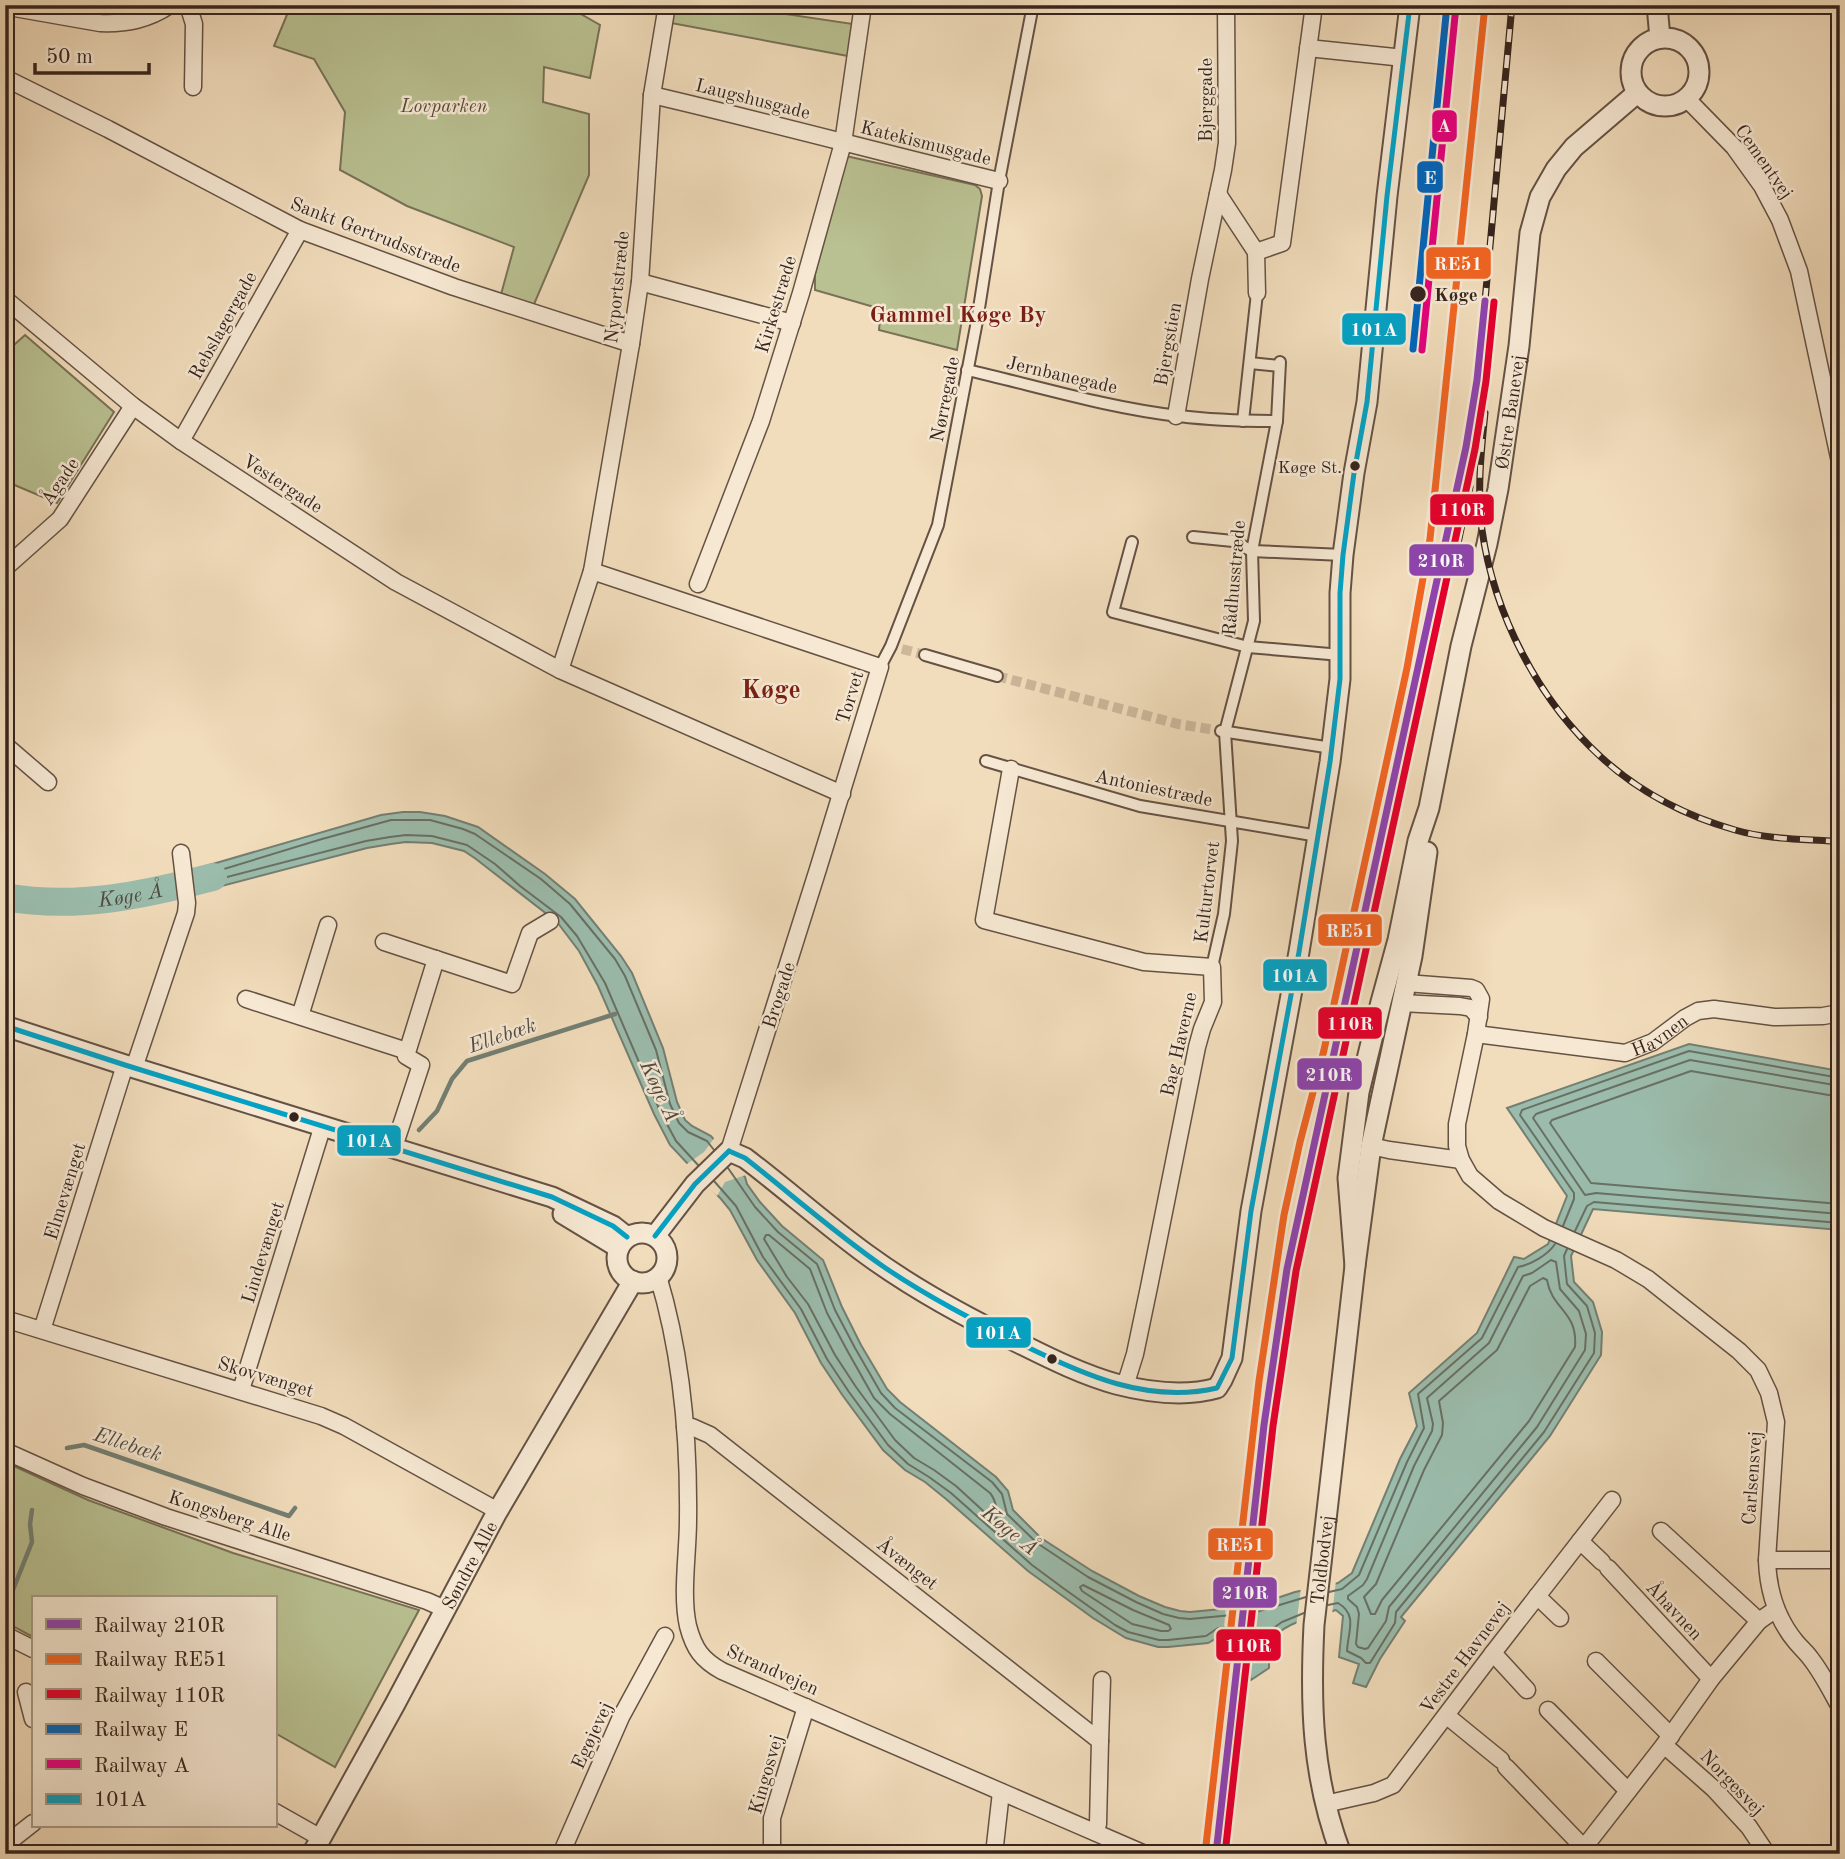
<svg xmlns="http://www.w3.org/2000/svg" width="1845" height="1859" viewBox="0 0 1845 1859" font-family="'Old Standard TT',serif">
	<rect width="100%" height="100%" fill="#f1dcbb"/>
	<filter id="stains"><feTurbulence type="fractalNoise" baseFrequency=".00286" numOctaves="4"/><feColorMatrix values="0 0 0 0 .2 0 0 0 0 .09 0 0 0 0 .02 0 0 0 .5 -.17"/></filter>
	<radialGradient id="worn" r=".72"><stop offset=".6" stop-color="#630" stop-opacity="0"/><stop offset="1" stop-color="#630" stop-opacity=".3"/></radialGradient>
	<g fill="#b9c091" stroke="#787257" stroke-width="2">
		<path d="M291,5H565L600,25L590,78L544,67L543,102L589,114V175L532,309L500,298L514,247L407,206L340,170L345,112L314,59L274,46Z"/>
		<path d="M674,5H785V14L853,24L848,56L671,23Z"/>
		<path d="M846,156L975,185L980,189L982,196L957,350L879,330L881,309L815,290V274Z"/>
		<path d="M25,335L114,412L57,503L5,481V353Z"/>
		<path d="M5,1462L88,1500L233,1553L419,1610L335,1767L275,1733V1598H33V1637L5,1622Z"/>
	</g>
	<path fill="#9bbcac" stroke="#737f73" stroke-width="2" d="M403,812H420L445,816L478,827L545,874L575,899L621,956L632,973L663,1048L677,1102L685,1120L692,1126L711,1136L745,1177L747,1184L760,1202L782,1226L823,1260L842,1307L861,1345L887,1389L900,1402L996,1477L1008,1491L1013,1510L1041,1538L1092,1571L1139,1596L1165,1607L1180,1611L1190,1612L1253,1606L1295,1592L1338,1583L1352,1573L1400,1459L1417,1426L1409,1393L1477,1333L1514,1257L1524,1259L1548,1244L1567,1196L1507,1108L1689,1044L1840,1071V1230L1593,1209L1571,1256L1574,1282L1593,1302L1602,1332L1601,1355L1550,1436L1401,1617L1405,1621L1380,1659L1366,1687L1353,1683L1359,1664L1339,1657L1343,1616L1336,1610C1320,1615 1286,1622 1276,1636C1269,1644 1269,1658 1269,1668L1251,1680C1246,1666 1254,1650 1248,1638L1234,1634H1223L1218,1635L1215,1639L1208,1643L1168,1647H1158L1126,1638L1093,1618L1028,1571L946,1499L925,1482L905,1470L883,1450L843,1396L821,1363L795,1313L757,1260L730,1210L721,1199L670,1145L654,1114L598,986L579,951L557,922L476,859L464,851L432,843L406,842L391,844L367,848L195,893L192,870L381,815Z"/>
	<g fill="#f1dcbb">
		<path d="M715,1137L746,1175L725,1182L717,1196L684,1166L704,1152Z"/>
		<path d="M1336,1580L1332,1615L1296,1627L1301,1587Z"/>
		<path d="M1250,1603L1246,1641L1223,1637L1226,1605Z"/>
	</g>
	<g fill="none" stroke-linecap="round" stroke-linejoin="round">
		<g stroke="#687064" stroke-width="2">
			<path d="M1840,1086L1690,1060L1536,1114L1533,1118L1585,1195L1596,1193L1840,1214"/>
			<path d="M1840,1097L1691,1071L1552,1120L1550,1123L1591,1183L1840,1204"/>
			<path d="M698,1165L676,1141L660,1111L605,983L577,936L561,917L520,886L495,864L467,845L432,836L406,835L390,837L366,841L204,883L201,882V876L322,839L391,820H430L463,829L475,834L541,879L570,904L615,959L625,976L656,1050L670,1104L679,1123L688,1132L707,1141L714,1150"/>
			<path d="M728,1168L755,1207L778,1232L817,1264L835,1310L855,1348L881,1393L895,1408L992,1482L1002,1494L1007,1514L1037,1543L1088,1577L1136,1602L1163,1614L1179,1618L1190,1619L1253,1613L1306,1597"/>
			<path d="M714,1181L736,1206L763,1257L801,1309L827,1359L849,1392L888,1445L908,1464L929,1477L951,1493L1032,1565L1063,1588L1115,1625L1128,1632L1159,1640H1168L1206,1636L1218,1628L1234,1627L1252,1632L1256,1637L1258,1644L1262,1646L1272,1629L1282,1622L1304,1613"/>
			<path d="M1563,1226L1574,1199V1193L1520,1115L1522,1110L1689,1051L1840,1078"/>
			<path d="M1575,1231L1587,1206L1594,1202L1840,1223"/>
			<path d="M766,1235H769L810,1269L827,1313L848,1352L874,1398L890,1414L990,1493C995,1499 999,1512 996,1519H992L956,1486L934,1470L914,1458L895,1440L856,1387L835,1355L808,1304L787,1277L764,1239Z"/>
			<path d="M1551,1260L1556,1262L1560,1289L1579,1311L1586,1334L1585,1350L1537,1427L1389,1607L1386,1621L1368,1648L1365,1649L1358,1647L1356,1644L1359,1614L1357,1607L1348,1599V1596L1363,1585L1367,1579L1414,1466L1432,1431L1433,1424L1427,1398L1489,1343L1523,1276L1532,1273Z"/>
			<path d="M1543,1278L1547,1280C1552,1310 1578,1311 1575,1347L1529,1421L1382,1600L1375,1614H1371L1364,1597L1376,1584L1424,1470L1442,1435L1443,1423L1439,1401L1497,1350L1530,1286Z"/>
			<path d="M1083,1585L1133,1610L1169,1625L1171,1629L1168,1631H1161L1132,1624L1082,1591L1080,1587Z"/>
			<path d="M1329,1592L1342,1589L1359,1575L1407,1462L1424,1428L1418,1394L1482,1338L1518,1267C1530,1265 1548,1255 1555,1244"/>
			<path d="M1328,1605L1338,1603C1358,1615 1348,1631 1347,1651L1361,1658L1366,1663H1370L1395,1623L1396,1612L1544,1432L1594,1353L1595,1333L1587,1306L1567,1284L1564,1256L1567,1249"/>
		</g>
		<g stroke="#737f73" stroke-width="4.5">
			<path d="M419,1130L437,1111L452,1079L467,1061L615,1014"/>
			<path d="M67,1448L84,1445L289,1516L295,1508"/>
			<path d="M5,1610L32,1542L30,1524L32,1510"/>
		</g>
		<path stroke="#9bbcac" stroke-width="28" id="s1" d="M5,897C76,910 144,895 213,877"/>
		<g stroke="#ccb79b" stroke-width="10" stroke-dasharray="10 5" stroke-linecap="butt">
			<path d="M902,649L925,655"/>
			<path d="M997,676L1178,724L1221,731"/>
		</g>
		<defs>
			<g id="pedestrian">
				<path d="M1250,363L1279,366"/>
				<path d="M967,370C1037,386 1108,408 1179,416C1211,420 1244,421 1277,421"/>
				<path d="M1243,421L1257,293"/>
				<path d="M1193,537L1233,541L1252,551L1343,555"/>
				<path d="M1132,542L1113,612L1248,647L1341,655"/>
				<path d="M925,655L997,676"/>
				<path d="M880,667L891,646L938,525L977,321L999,181L1033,5"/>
				<path d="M1221,731L1332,748"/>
				<path d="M986,761L1140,806L1318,836"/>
				<path d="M1212,967L1224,914L1232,841L1225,732L1254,621L1252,551L1277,421L1280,362"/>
			</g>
			<g id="minor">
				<path d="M188,5L194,24L193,87"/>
				<path d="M9,7L100,23C126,24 148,20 170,5"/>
				<path d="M1308,48L1404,58"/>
				<path d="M5,78L108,129L300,230L454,287L631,344"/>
				<path d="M652,95C768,122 883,153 999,181"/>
				<path d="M1687,99L1734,147L1762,186L1780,220L1799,271L1840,462"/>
				<path d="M1218,194L1256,252L1257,293"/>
				<path d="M1256,252L1282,243L1314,5"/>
				<path d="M640,282L792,323"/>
				<path d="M5,299L133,406L181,441L396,582L560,670L842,794"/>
				<path d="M1176,416L1200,279L1223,170L1227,143L1226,5"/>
				<path d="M181,441L300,230"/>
				<path d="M5,568L60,519L133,406"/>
				<path d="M592,571L631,344L640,282L652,95L667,5"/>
				<path d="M698,584L761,421L801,293L843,143L863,5"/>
				<path d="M560,670L592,571L880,667L818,869L729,1151"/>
				<path d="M5,745L48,782"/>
				<path d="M1011,769L984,920L1144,962L1212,967L1213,1002L1202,1029L1197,1047L1149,1287L1135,1354L1125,1386"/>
				<path d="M384,942L512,984L530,933L550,921"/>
				<path d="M1406,983L1471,988L1476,990L1481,999L1476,1034L1457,1124V1146L1461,1160L1470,1176L1499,1201L1544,1228L1616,1260L1648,1279L1739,1351L1758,1370L1769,1393L1776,1422L1767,1560C1768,1591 1776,1618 1796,1642C1801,1648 1807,1653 1811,1659C1822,1673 1831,1691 1840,1707"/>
				<path d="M246,999L407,1051"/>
				<path d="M1401,1003L1460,1006L1471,1008L1479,1017"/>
				<path d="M300,1016L328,925"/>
				<path id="s2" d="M1476,1034L1625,1053L1653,1042L1685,1018L1698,1011L1714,1009L1774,1017L1823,1016L1840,1013"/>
				<path d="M134,1068L186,913L187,903L181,853"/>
				<path d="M1371,1146L1389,1150L1461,1160"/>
				<path d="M394,1147L421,1065L406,1056L436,959"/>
				<path d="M658,1276C682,1355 689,1438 688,1520C688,1553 681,1595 688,1626C694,1649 702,1660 722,1671L1145,1854"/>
				<path d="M5,1319L321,1416L344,1426L498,1511"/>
				<path d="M42,1330L125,1065"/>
				<path d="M241,1390L323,1125"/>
				<path d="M685,1427H692L710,1435L1100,1741L1098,1824L1095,1832"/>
				<path d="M5,1451L83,1486L166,1517L427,1601L445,1609"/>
				<path d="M1661,1531L1759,1621"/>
				<path d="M1580,1541L1602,1562"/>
				<path d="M1767,1560H1840"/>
				<path d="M1608,1568L1711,1679"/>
				<path d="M1537,1596L1560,1618"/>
				<path d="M5,1635L33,1649"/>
				<path d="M1493,1653L1527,1690"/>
				<path d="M1596,1661L1671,1736"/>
				<path d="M26,1692L33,1719"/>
				<path d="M1548,1710L1628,1791"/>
				<path d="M1447,1716L1501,1760"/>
				<path d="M1100,1741L1102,1680"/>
				<path d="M1664,1745L1714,1789L1749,1827L1767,1854"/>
				<path d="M1506,1767L1584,1848"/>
				<path d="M1325,1804L1374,1793L1393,1785L1493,1653L1612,1500"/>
				<path d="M275,1812L321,1838"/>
				<path d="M5,1845L33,1823"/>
				<path d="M561,1854L621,1717L665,1636"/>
				<path d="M772,1854V1818L806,1707"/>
				<path d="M994,1854L1001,1792"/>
				<path d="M1579,1854L1664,1745L1711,1679L1759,1621L1776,1609"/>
			</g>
			<g id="tertiary">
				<path d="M1657,5L1660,38"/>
				<circle cx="1665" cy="72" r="34"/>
				<path d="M5,1026L125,1065L552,1197L613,1226L627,1237"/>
				<path d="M563,1214L619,1248"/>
				<circle cx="642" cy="1258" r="25"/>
				<path d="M655,1236L695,1184L729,1151L745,1158C786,1189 825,1224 866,1254C915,1290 969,1319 1023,1345C1053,1360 1084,1375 1116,1384C1147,1392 1186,1397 1217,1388L1222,1380L1232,1358L1251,1211L1299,952L1330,762L1340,679V593L1343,555L1354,473L1367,402L1387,196L1410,5"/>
				<path id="s3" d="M1355,1266L1348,1178L1359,1092L1381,1002L1398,940L1418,841L1429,808L1461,646L1487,544L1498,489L1519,346L1530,233L1540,197L1556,169L1574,147L1637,93"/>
				<path id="s4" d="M312,1854L395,1704L496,1514L633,1281"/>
				<path id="s5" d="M1341,1854C1312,1777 1310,1706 1314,1625L1355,1266L1371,1146L1412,956L1427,852"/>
			</g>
		</defs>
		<use href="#pedestrian" stroke="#655244" stroke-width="14"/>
		<use href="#minor" stroke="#655244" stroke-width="19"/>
		<use href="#tertiary" stroke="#655244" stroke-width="23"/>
		<use href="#pedestrian" stroke="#f6e8d3" stroke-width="10"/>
		<use href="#minor" stroke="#f6e8d3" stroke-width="16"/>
		<use href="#tertiary" stroke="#f6e8d3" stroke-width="19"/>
		<defs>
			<g id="rail">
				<path d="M1485,301L1512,5"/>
				<path d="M1485,413C1481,452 1477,491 1482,530C1494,614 1538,700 1601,757C1639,792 1686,816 1735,830C1766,839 1799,839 1830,841L1840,839"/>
				<path d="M1454,562L1470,487"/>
			</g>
		</defs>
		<use href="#rail" stroke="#36241d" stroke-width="7"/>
		<use href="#rail" stroke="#f6e8d3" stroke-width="4.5" stroke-dasharray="13" stroke-linecap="butt"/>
		<defs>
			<g id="bus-1">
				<path d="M5,1026L125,1065L552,1197L613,1226L627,1237"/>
				<path d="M729,1151L745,1158C791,1194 835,1233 884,1267C928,1297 975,1321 1023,1345C1084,1375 1148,1404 1217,1388L1232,1358L1251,1211L1299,952L1330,762L1340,679V593L1343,555L1354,473L1367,402L1387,196L1410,5"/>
				<path d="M655,1236L695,1184L729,1151"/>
			</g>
		</defs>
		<use href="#bus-1" stroke="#f6e8d3" stroke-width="10"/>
		<use href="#bus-1" stroke="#03a2c5" stroke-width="5"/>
		<defs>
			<path id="rail-1" d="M1216,1854L1264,1425L1287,1269L1466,447L1477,380L1485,301"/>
			<path id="rail-2" d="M1205,1854L1259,1381L1284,1215L1300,1142L1324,1050L1407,668L1430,539L1485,5"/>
			<path id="rail-3" d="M1225,1854L1273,1426L1296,1271L1475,449L1486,381L1494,302"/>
			<path id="rail-4" d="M1413,349L1447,5"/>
			<path id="rail-5" d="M1422,350L1456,6"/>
		</defs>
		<use href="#rail-1" stroke="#f6e8d3" stroke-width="12"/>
		<use href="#rail-2" stroke="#f6e8d3" stroke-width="12"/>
		<use href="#rail-3" stroke="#f6e8d3" stroke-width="12"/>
		<use href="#rail-4" stroke="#f6e8d3" stroke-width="12"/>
		<use href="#rail-5" stroke="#f6e8d3" stroke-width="12"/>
		<use href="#rail-1" stroke="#8e44ad" stroke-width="7"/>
		<use href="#rail-2" stroke="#f26522" stroke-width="7"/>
		<use href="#rail-3" stroke="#e4002b" stroke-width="7"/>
		<use href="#rail-4" stroke="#0065bd" stroke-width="7"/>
		<use href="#rail-5" stroke="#e5007d" stroke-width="7"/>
	</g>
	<g fill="#36241d" stroke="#f6e8d3" stroke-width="2.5">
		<circle cx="1418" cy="294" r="9"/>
		<circle cx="1355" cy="466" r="6"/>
		<circle cx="294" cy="1117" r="6"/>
		<circle cx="1052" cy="1359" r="6"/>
	</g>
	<g text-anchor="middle" stroke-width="5" stroke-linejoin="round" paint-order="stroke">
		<g font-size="17" fill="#36241d" stroke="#f6e8d3" text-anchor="end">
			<text x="1342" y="473">Køge St.</text>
		</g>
		<g font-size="19" fill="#36241d" stroke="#f6e8d3">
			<text transform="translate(753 98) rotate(14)" y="7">Laugshusgade</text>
			<text transform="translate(1205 100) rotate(-90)" y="7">Bjerggade</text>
			<text transform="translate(926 142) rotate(14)" y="7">Katekismusgade</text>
			<text transform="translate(1765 161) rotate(55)" y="7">Cementvej</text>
			<text transform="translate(376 234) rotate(21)" y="7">Sankt Gertrudsstræde</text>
			<text transform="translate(616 287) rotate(-84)" y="7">Nyportstræde</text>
			<text transform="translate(775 304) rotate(-73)" y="7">Kirkestræde</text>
			<text transform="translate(222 325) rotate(-61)" y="7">Rebslagergade</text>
			<text transform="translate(1167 344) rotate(-80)" y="7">Bjergstien</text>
			<text transform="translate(1062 374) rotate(13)" y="7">Jernbanegade</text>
			<text transform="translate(944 399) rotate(-79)" y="7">Nørregade</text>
			<text dy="7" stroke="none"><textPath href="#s3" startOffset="872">Østre Banevej</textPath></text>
			<text transform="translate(59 481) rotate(-56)" y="7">Ågade</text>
			<text transform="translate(283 483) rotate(33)" y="7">Vestergade</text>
			<text transform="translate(1233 578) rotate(-85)" y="7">Rådhusstræde</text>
			<text transform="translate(849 697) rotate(-73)" y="7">Torvet</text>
			<text transform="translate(1154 787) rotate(12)" y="7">Antoniestræde</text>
			<text transform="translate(1206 892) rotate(-83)" y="7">Kulturtorvet</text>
			<text transform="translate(778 995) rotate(-72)" y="7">Brogade</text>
			<text dy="7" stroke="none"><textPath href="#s2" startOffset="189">Havnen</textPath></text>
			<text transform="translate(1178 1044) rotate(-77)" y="7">Bag Haverne</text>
			<text transform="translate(64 1191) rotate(-73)" y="7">Elmevænget</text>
			<text transform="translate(262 1252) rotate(-73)" y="7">Lindevænget</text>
			<text transform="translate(266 1376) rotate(17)" y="7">Skovvænget</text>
			<text transform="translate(1751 1478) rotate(-86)" y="7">Carlsensvej</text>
			<text transform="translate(230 1515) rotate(18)" y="7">Kongsberg Alle</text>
			<text dy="7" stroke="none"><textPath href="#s5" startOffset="298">Toldbodvej</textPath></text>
			<text transform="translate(908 1563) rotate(38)" y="7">Åvænget</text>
			<text dy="7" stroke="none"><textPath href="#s4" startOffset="329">Søndre Alle</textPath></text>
			<text transform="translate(1675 1610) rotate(47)" y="7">Åhavnen</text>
			<text transform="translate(1464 1657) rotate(-53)" y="7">Vestre Havnevej</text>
			<text transform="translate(773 1669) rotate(24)" y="7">Strandvejen</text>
			<text transform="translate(591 1735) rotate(-65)" y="7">Egøjevej</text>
			<text transform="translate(765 1774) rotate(-74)" y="7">Kingosvej</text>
			<text transform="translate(1733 1782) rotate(46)" y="7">Norgesvej</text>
		</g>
		<g font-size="19" font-style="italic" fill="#574b3a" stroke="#f6e8d3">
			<text x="444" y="112">Lovparken</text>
		</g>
		<g font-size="19" font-weight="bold" fill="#36241d" stroke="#f6e8d3" text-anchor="start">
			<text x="1434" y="301">Køge</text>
		</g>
		<g font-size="21" font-style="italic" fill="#4f4a41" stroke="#f6e8d3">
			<text dy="7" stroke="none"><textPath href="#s1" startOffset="126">Køge Å</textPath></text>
			<text transform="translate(502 1035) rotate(-19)" y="7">Ellebæk</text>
			<text transform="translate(660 1091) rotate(65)" y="7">Køge Å</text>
			<text transform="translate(128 1444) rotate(18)" y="7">Ellebæk</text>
			<text transform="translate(1010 1530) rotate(39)" y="7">Køge Å</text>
		</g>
		<g font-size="23" font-weight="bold" fill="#7a1f14" stroke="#f6e8d3">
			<text x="958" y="322">Gammel Køge By</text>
		</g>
		<g font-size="26" font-weight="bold" fill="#7a1f14" stroke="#f6e8d3">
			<text x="771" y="698">Køge</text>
		</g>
	</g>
	<g stroke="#f6e8d3" stroke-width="2.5">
		<rect x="1431" y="109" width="27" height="34" rx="7" fill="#e5007d"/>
		<rect x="1416" y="160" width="28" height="34" rx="7" fill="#0065bd"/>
		<rect x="1425" y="246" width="67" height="34" rx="7" fill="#f26522"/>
		<rect x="1341" y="312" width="66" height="34" rx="7" fill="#03a2c5"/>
		<rect x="1429" y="493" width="66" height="33" rx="7" fill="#e4002b"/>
		<rect x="1408" y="543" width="67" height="34" rx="7" fill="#8e44ad"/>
		<rect x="1317" y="913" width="66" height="34" rx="7" fill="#f26522"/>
		<rect x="1262" y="958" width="66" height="34" rx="7" fill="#03a2c5"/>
		<rect x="1317" y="1006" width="66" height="34" rx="7" fill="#e4002b"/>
		<rect x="1296" y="1057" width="67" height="34" rx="7" fill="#8e44ad"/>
		<rect x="336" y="1124" width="66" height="33" rx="7" fill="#03a2c5"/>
		<rect x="965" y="1316" width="67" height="33" rx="7" fill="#03a2c5"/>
		<rect x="1207" y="1527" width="67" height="34" rx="7" fill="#f26522"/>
		<rect x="1212" y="1576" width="66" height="33" rx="7" fill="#8e44ad"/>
		<rect x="1215" y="1628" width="67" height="34" rx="7" fill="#e4002b"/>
	</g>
	<g font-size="19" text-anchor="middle" font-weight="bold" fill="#fff">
		<text x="1444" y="132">A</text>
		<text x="1430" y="184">E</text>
		<text x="1458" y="270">RE51</text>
		<text x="1374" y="336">101A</text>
		<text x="1462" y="516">110R</text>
		<text x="1441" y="567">210R</text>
		<text x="1350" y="937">RE51</text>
		<text x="1295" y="982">101A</text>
		<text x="1350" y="1030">110R</text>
		<text x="1329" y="1081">210R</text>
		<text x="369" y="1147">101A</text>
		<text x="998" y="1339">101A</text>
		<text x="1240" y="1551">RE51</text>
		<text x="1245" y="1599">210R</text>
		<text x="1248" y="1652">110R</text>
	</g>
	<rect width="1845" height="1859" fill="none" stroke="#f1dcbb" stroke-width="28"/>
	<rect x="7" y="7" width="1831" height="1845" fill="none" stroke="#36241d" stroke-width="3.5"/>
	<rect x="14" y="14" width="1817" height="1831" fill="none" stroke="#36241d" stroke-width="2"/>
	<rect x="32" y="1596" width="245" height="231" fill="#f6e8d3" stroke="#a99a8a" stroke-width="2"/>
	<rect x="46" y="1619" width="35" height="10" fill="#8e44ad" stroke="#a99a8a" stroke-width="2"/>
	<text x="94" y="1632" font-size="21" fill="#36241d">Railway 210R</text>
	<rect x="46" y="1654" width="35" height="10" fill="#f26522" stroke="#a99a8a" stroke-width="2"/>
	<text x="94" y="1666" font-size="21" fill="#36241d">Railway RE51</text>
	<rect x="46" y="1689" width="35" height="10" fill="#e4002b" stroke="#a99a8a" stroke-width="2"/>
	<text x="94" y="1702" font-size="21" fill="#36241d">Railway 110R</text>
	<rect x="46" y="1724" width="35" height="10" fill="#0065bd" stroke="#a99a8a" stroke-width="2"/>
	<text x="94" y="1736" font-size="21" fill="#36241d">Railway E</text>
	<rect x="46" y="1759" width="35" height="10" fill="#e5007d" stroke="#a99a8a" stroke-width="2"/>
	<text x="94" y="1772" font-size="21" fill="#36241d">Railway A</text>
	<rect x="46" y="1794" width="35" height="10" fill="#03a2c5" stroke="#a99a8a" stroke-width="2"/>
	<text x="94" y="1806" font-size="21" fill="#36241d">101A</text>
	<path d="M35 63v10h114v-10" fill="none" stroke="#36241d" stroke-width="3.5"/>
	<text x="46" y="63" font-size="21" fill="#36241d" stroke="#f6e8d3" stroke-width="5" paint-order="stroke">50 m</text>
	<rect width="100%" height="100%" filter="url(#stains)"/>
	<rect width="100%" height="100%" fill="url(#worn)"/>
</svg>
